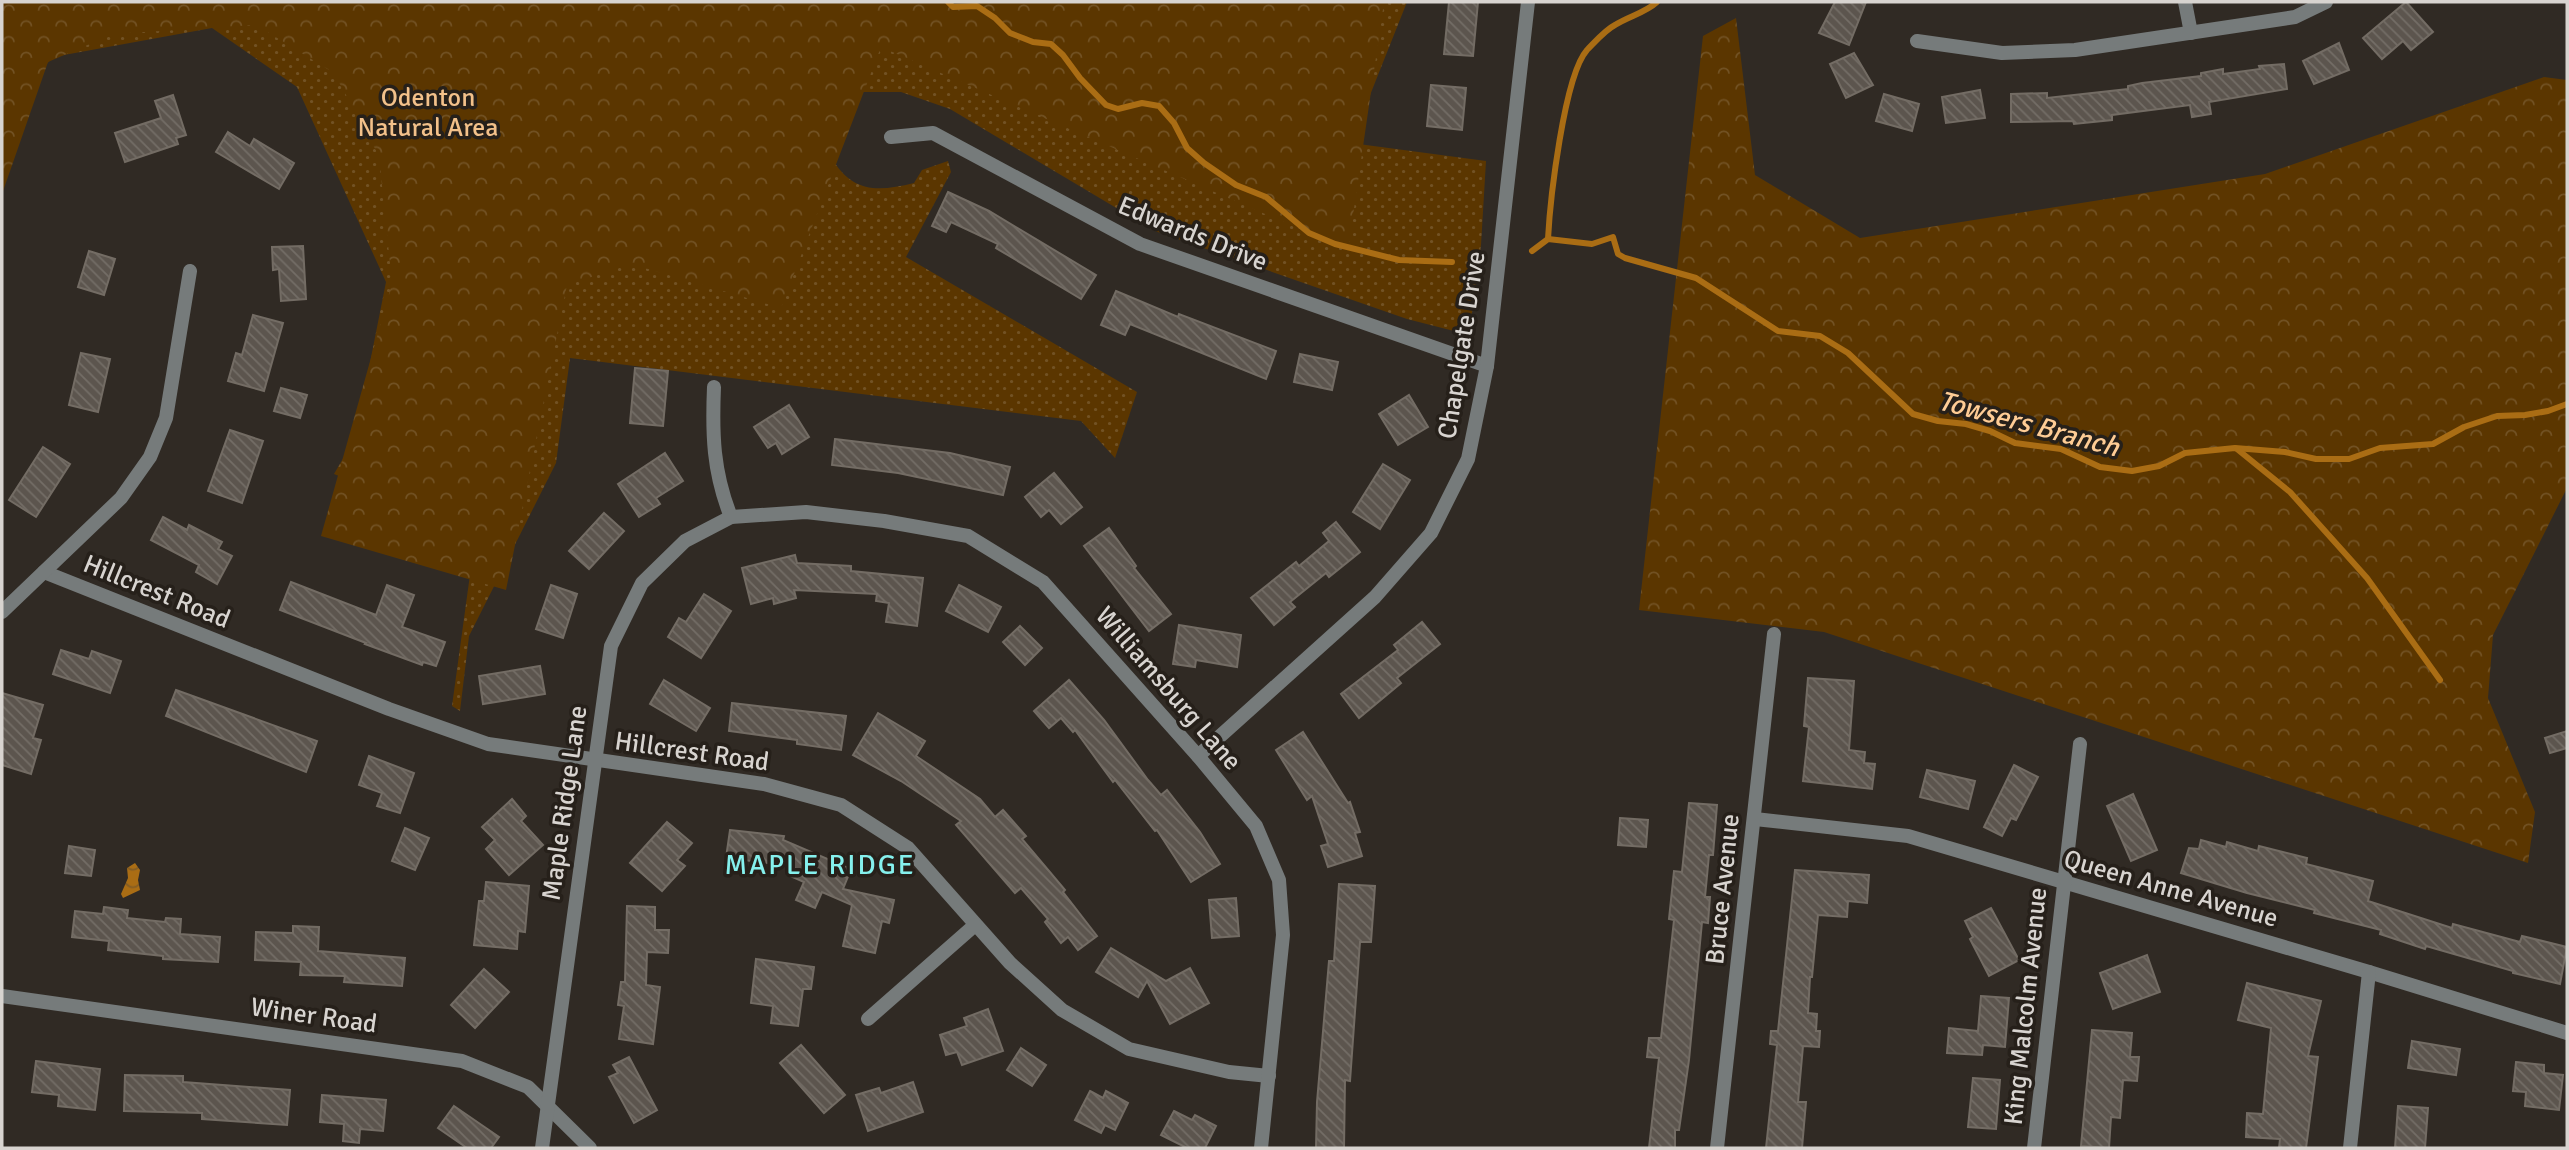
<svg xmlns="http://www.w3.org/2000/svg" width="2569" height="1150" viewBox="0 0 2569 1150" font-family="Signika,sans-serif">
	<defs>
		<pattern id="grass-dots" width="8" height="8" patternUnits="userSpaceOnUse" patternTransform="scale(1.75)"><rect width="8" height="8" fill="#5b3600"/><path d="M2 2h.1M6 6h.1" fill="none" stroke="#725224" stroke-width="1.8" stroke-linecap="round"/></pattern>
		<pattern id="forest-crowns" width="20" height="18" patternUnits="userSpaceOnUse" patternTransform="scale(1.75)"><rect width="20" height="18" fill="#5b3600"/><path d="M2 6a3 3 0 1 1 6 0M12 15a3 3 0 1 1 6 0" fill="none" stroke="#725224"/></pattern>
		<pattern id="water-waves" width="16" height="10" patternUnits="userSpaceOnUse" patternTransform="scale(1.75)"><rect width="16" height="10" fill="#aa6d14"/><path d="M0 5q4-4 8 0t8 0" fill="none" stroke="#855d23"/></pattern>
		<pattern id="building-back-hatch" width="6" height="6" patternUnits="userSpaceOnUse" patternTransform="scale(1.75)"><rect width="6" height="6" fill="#5c554e"/><path d="M-1 5l2 2M0 0l6 6M5-1l2 2" fill="none" stroke="#736d66"/></pattern>
	</defs>
	<rect width="100%" height="100%" fill="#302a24"/>
	<path fill="url(#grass-dots)" d="M2,2H1407L1351,143L1486,161L1481,245L1472,313L1454,331L1407,319L1155,231L950,109L901,92H862L831,157C852,193 877,192 914,183L922,170L948,161L951,172L906,257L1137,392L1115,458L1081,421L570,358L556,463L469,636L460,711L452,706L476,531L334,474L355,438L386,282L297,87L212,28L53,57L2,114Z"/>
	<g fill="url(#forest-crowns)">
		<path d="M2,2H1384L1348,250L881,47L781,308L631,264L567,285L506,590L321,536L392,283L379,156L334,73L256,25L113,34L48,62L2,194Z"/>
		<path d="M1736,18L1755,175L1860,238L2265,174L2544,77L2567,80V488L2493,635L2488,698L2535,812L2528,863L1824,632L1639,610L1703,36Z"/>
	</g>
	<path fill="url(#water-waves)" d="M135,863L140,870L138,880L140,890L123,898L121,894L128,878L127,868Z"/>
	<g fill="none" stroke-linecap="round" stroke-linejoin="round">
		<g stroke="#aa6d14" stroke-width="6">
			<path d="M948,2L953,7L977,6L995,18L1010,33L1033,42L1051,44L1063,55L1080,78L1106,105L1118,109L1142,103L1159,106L1174,123L1187,148L1204,163L1236,185L1266,197L1309,233L1335,244L1399,260L1452,262"/>
			<path d="M1548,239C1550,201 1564,76 1587,50C1595,42 1605,30 1615,25C1629,16 1645,13 1657,2"/>
			<path d="M1532,251L1548,239L1592,244L1613,237L1618,254L1625,258L1696,278L1778,331L1820,336L1848,353L1913,414L1938,421L1966,424L1990,431L2015,443L2061,449L2100,467L2132,471L2159,466L2185,453L2235,448L2285,452L2316,459H2349L2380,448L2433,444L2464,427L2497,416L2525,415L2548,411L2567,404"/>
			<path d="M2237,449L2290,492L2367,578L2440,680"/>
		</g>
	</g>
	<g fill="url(#building-back-hatch)" stroke="#736c64" stroke-width="2">
		<path d="M1449,2H1478L1473,56L1444,54Z"/>
		<path d="M1835,2H1866L1849,45L1819,33Z"/>
		<path d="M2406,2L2433,32L2411,50L2403,41L2382,59L2363,38Z"/>
		<path d="M2339,43L2349,70L2314,84L2303,61Z"/>
		<path d="M1854,53L1873,85L1846,98L1830,64Z"/>
		<path d="M2284,64L2287,89L2209,102L2211,114L2192,117L2190,105L2112,115V120L2074,124L2073,121L2011,122V94L2047,93V98L2128,89V86L2142,83L2201,76V73L2223,69V74L2260,69L2259,66Z"/>
		<path d="M1431,85L1466,88L1462,130L1427,126Z"/>
		<path d="M1980,90L1985,118L1946,123L1942,97Z"/>
		<path d="M1884,94L1919,104L1912,131L1876,121Z"/>
		<path d="M173,95L186,135L176,138L178,144L125,162L115,133L161,118L155,101Z"/>
		<path d="M228,132L250,146L254,139L294,163L279,189L216,152Z"/>
		<path d="M948,192L989,211L1096,275L1081,299L996,248L998,244L951,222L946,232L932,226Z"/>
		<path d="M303,246L306,299L281,301L279,269L273,270L272,247Z"/>
		<path d="M89,251L115,259L104,295L78,287Z"/>
		<path d="M1116,291L1178,317L1179,314L1276,351L1266,379L1130,324L1125,335L1101,325Z"/>
		<path d="M253,315L283,323L264,391L228,381L236,353L242,355Z"/>
		<path d="M81,353L110,359L98,412L69,405Z"/>
		<path d="M1300,354L1338,362L1332,390L1294,382Z"/>
		<path d="M635,368L668,371L663,426L630,423Z"/>
		<path d="M281,388L307,395L300,418L274,411Z"/>
		<path d="M1409,395L1428,427L1398,445L1379,414Z"/>
		<path d="M789,405L809,437L782,454L776,443L768,448L754,427Z"/>
		<path d="M230,430L263,441L242,503L208,491Z"/>
		<path d="M835,439L950,453L1010,467L1003,495L898,473L832,465Z"/>
		<path d="M43,447L70,464L36,517L9,500Z"/>
		<path d="M665,453L683,481L656,498L660,504L639,517L618,484Z"/>
		<path d="M1383,464L1410,480L1380,529L1353,512Z"/>
		<path d="M1054,473L1082,507L1061,524L1049,510L1041,517L1025,497Z"/>
		<path d="M604,513L624,531L589,569L569,551Z"/>
		<path d="M163,517L187,530L189,525L222,542L218,549L232,556L217,584L196,572L199,565L151,540Z"/>
		<path d="M1336,522L1360,552L1329,577L1326,573L1290,602L1295,607L1274,625L1251,598L1296,562L1299,566L1329,541L1323,533Z"/>
		<path d="M1109,528L1136,566L1134,568L1171,614L1149,631L1084,546Z"/>
		<path d="M795,555L797,563L851,566V571L923,578L917,626L886,622L889,603L876,601L877,594L794,590L796,598L774,604L773,598L751,604L742,568Z"/>
		<path d="M291,582L376,615L387,585L414,595L402,627L445,642L436,666L423,662L422,665L365,644L366,643L280,610Z"/>
		<path d="M551,585L577,594L563,638L536,629Z"/>
		<path d="M959,585L1001,607L988,632L946,611Z"/>
		<path d="M704,594L731,611L701,658L668,637L679,618L686,622Z"/>
		<path d="M1422,622L1440,644L1397,678L1401,683L1359,718L1341,694L1398,650L1394,645Z"/>
		<path d="M1179,625L1241,635L1237,667L1196,660L1195,667L1173,664Z"/>
		<path d="M1020,626L1042,648L1025,665L1003,642Z"/>
		<path d="M61,650L89,659L92,651L121,661L110,693L53,674Z"/>
		<path d="M540,666L545,694L483,704L479,676Z"/>
		<path d="M1808,678L1854,681L1849,750L1865,752L1864,763L1875,764L1872,789L1803,781L1809,727L1804,726Z"/>
		<path d="M664,680L710,708L696,731L650,704Z"/>
		<path d="M1069,680L1104,720L1148,780L1161,795L1167,790L1200,832L1220,864L1191,882L1157,830L1155,831L1115,780L1113,782L1075,730L1073,732L1061,718L1049,728L1034,711Z"/>
		<path d="M176,690L317,741L306,772L166,716Z"/>
		<path d="M2,693L43,705L33,738L41,740L31,774L2,765Z"/>
		<path d="M732,703L846,716L841,750L797,744V740L729,731Z"/>
		<path d="M878,713L925,741L916,756L980,799L995,817L1003,810L1026,836L1022,839L1065,890L1063,892L1097,936L1078,950L1068,937L1061,943L1045,922L1048,919L1021,888L1015,893L956,825L961,821L901,781L853,755Z"/>
		<path d="M2567,731V748L2550,753L2545,738Z"/>
		<path d="M1303,732L1348,803L1350,802L1360,832L1355,833L1362,856L1328,867L1321,846L1328,844L1312,796L1307,800L1276,750Z"/>
		<path d="M369,756L414,773L400,813L377,806L382,793L359,785Z"/>
		<path d="M2014,765L2038,777L2016,820L2011,818L2002,836L1984,827Z"/>
		<path d="M1927,770L1975,781L1968,809L1920,797Z"/>
		<path d="M2133,794L2157,850L2131,861L2107,806Z"/>
		<path d="M512,799L526,816L521,821L543,845L509,875L486,849L495,840L482,827Z"/>
		<path d="M1689,803L1717,805L1713,855H1709L1705,897H1710L1708,923L1702,922L1689,1060L1679,1130H1675V1148H1649L1659,1058L1647,1057L1649,1038H1661L1674,920L1669,919L1674,871L1682,872Z"/>
		<path d="M1620,818L1648,820L1646,847L1618,845Z"/>
		<path d="M667,822L692,843L677,860L685,866L662,891L630,863Z"/>
		<path d="M405,828L429,838L415,870L392,861Z"/>
		<path d="M730,830L784,836L783,840L851,869L843,889L894,900L889,923L882,921L875,953L843,946L852,905L822,892L815,908L796,900L804,882L788,875L792,866L726,858Z"/>
		<path d="M2201,840L2226,847L2227,842L2258,851L2259,846L2307,858L2306,864L2373,881L2368,901L2452,928L2453,924L2520,942L2522,936L2567,947L2560,984L2513,973V971L2426,946L2425,949L2380,934L2381,930L2314,913L2315,910L2247,893L2181,873L2189,848L2199,849Z"/>
		<path d="M69,846L95,850L91,876L65,873Z"/>
		<path d="M1795,870L1869,875L1867,903L1848,901L1847,917L1818,915L1812,977H1810L1808,1013L1817,1014L1816,1031H1820L1819,1047L1803,1046L1798,1102H1806L1802,1148H1766L1777,1045L1770,1044L1771,1031H1778Z"/>
		<path d="M486,882L529,886L525,932L518,931L517,949L474,945L479,901H484Z"/>
		<path d="M1339,884L1375,886L1371,942H1360L1350,1081L1345,1080L1344,1148H1316L1317,1102L1329,961H1334Z"/>
		<path d="M1236,898L1239,936L1212,938L1209,900Z"/>
		<path d="M627,906L655,907V930H669L668,953L647,952L646,985L660,987L653,1044L619,1039L624,1006L618,1005L621,982H625Z"/>
		<path d="M104,907L128,910L127,918L165,922L166,918L181,919L180,934L220,937L218,962L163,959V956L108,950L109,941L72,937L75,911L103,914Z"/>
		<path d="M1991,908L2019,960L1989,976L1970,939L1973,937L1965,921Z"/>
		<path d="M293,926L319,927L318,951L405,958L402,986L344,982L345,976L300,975L301,962L255,960L256,932L293,933Z"/>
		<path d="M1111,948L1166,981L1190,968L1209,1003L1170,1024L1147,981L1138,997L1096,972Z"/>
		<path d="M2147,955L2160,992L2113,1009L2100,973Z"/>
		<path d="M756,959L814,967L811,989H803L798,1026L771,1023L773,1006L751,1003Z"/>
		<path d="M484,969L509,992L475,1028L451,1005Z"/>
		<path d="M2247,983L2321,1001L2308,1056L2318,1057L2306,1148H2279L2280,1139L2246,1137L2247,1113L2263,1114L2271,1028L2238,1020Z"/>
		<path d="M1981,996L2009,998L2005,1047L1983,1045L1982,1055L1947,1053L1949,1028L1978,1031Z"/>
		<path d="M988,1009L1003,1051L962,1065L957,1052L946,1055L940,1035L967,1026L964,1018Z"/>
		<path d="M2092,1030L2132,1033L2130,1057H2139L2137,1081L2123,1080L2120,1118L2111,1117L2109,1148L2081,1146Z"/>
		<path d="M2412,1041L2460,1049L2456,1075L2408,1068Z"/>
		<path d="M801,1045L845,1095L824,1113L780,1063Z"/>
		<path d="M1021,1048L1046,1065L1032,1086L1007,1070Z"/>
		<path d="M629,1057L657,1110L634,1123L609,1077L618,1073L613,1065Z"/>
		<path d="M36,1061L100,1069L95,1110L58,1106L59,1095L32,1092Z"/>
		<path d="M2516,1062L2544,1065V1073L2563,1075L2559,1110L2525,1106L2526,1092L2513,1091Z"/>
		<path d="M125,1075L183,1076V1082L290,1090L287,1125L202,1119V1113L124,1111Z"/>
		<path d="M1973,1078L2000,1080L1996,1129L1968,1127Z"/>
		<path d="M913,1082L923,1112L868,1131L856,1095L879,1088L881,1093Z"/>
		<path d="M1090,1091L1103,1098L1106,1091L1128,1103L1115,1130L1105,1125L1101,1133L1075,1120Z"/>
		<path d="M322,1095L386,1100L383,1131L360,1129L359,1143L343,1141L344,1124L320,1122Z"/>
		<path d="M454,1106L499,1137L491,1148H467L438,1128Z"/>
		<path d="M2398,1106L2428,1108L2425,1148H2395Z"/>
		<path d="M1174,1111L1192,1120L1195,1115L1216,1126L1205,1148H1187L1161,1135Z"/>
	</g>
	<g fill="none" stroke-linecap="round" stroke-linejoin="round">
		<g stroke="#767b7b" stroke-width="14">
			<path d="M2185,2L2191,33"/>
			<path d="M1917,41L2002,53L2075,50L2295,17L2326,2"/>
			<path d="M891,137L933,133L1140,244L1487,366"/>
			<path d="M714,387C712,434 713,472 731,517"/>
			<path d="M44,572L389,709L488,744L764,784L841,805L908,848L1010,963L1062,1010L1129,1049L1229,1072L1269,1076"/>
			<path d="M2,612L121,498L150,457L166,418L190,271"/>
			<path d="M1198,756L1375,597L1431,533L1468,459L1487,366L1528,2"/>
			<path d="M1755,819L1908,836L2369,972L2567,1033"/>
			<path d="M2,996L462,1061L528,1087L590,1148"/>
			<path d="M868,1019L975,925"/>
			<path d="M542,1148L611,646L642,583L685,541L731,517L806,512L884,521L968,536L1043,582L1198,756L1256,826L1279,880L1283,935L1261,1148"/>
			<path d="M1717,1148L1774,634"/>
			<path d="M2034,1148L2080,744"/>
			<path d="M2350,1148L2369,972"/>
		</g>
	</g>
	<g text-anchor="middle" stroke-width="7" stroke-linejoin="round" paint-order="stroke">
		<g font-size="26" fill="#f3c18a" stroke="#26201a">
			<text x="428" y="106">Odenton<tspan x="428" dy="30">Natural Area</tspan></text>
		</g>
		<g font-size="26" fill="#d8d4d0" stroke="#26201a">
			<text transform="translate(1193 233) rotate(22)" y="9">Edwards Drive</text>
			<text transform="translate(1461 345) rotate(-81)" y="9">Chapelgate Drive</text>
			<text transform="translate(157 591) rotate(22)" y="9">Hillcrest Road</text>
			<text transform="translate(1169 688) rotate(49)" y="9">Williamsburg Lane</text>
			<text transform="translate(692 751) rotate(8)" y="9">Hillcrest Road</text>
			<text transform="translate(564 803) rotate(-82)" y="9">Maple Ridge Lane</text>
			<text transform="translate(2171 888) rotate(16)" y="9">Queen Anne Avenue</text>
			<text transform="translate(1722 889) rotate(-84)" y="9">Bruce Avenue</text>
			<text transform="translate(2025 1006) rotate(-84)" y="9">King Malcolm Avenue</text>
			<text transform="translate(314 1015) rotate(8)" y="9">Winer Road</text>
		</g>
		<g font-size="28" font-style="italic" fill="#fecc95" stroke="#26201a">
			<text transform="translate(2029 423) rotate(15)" y="10">Towsers Branch</text>
		</g>
		<g font-size="28" letter-spacing="2" fill="#85f0ed" stroke="#26201a">
			<text x="820" y="874">MAPLE RIDGE</text>
		</g>
	</g>
	<rect width="2569" height="1150" fill="none" stroke="#d8d4d0" stroke-width="7"/>
</svg>
